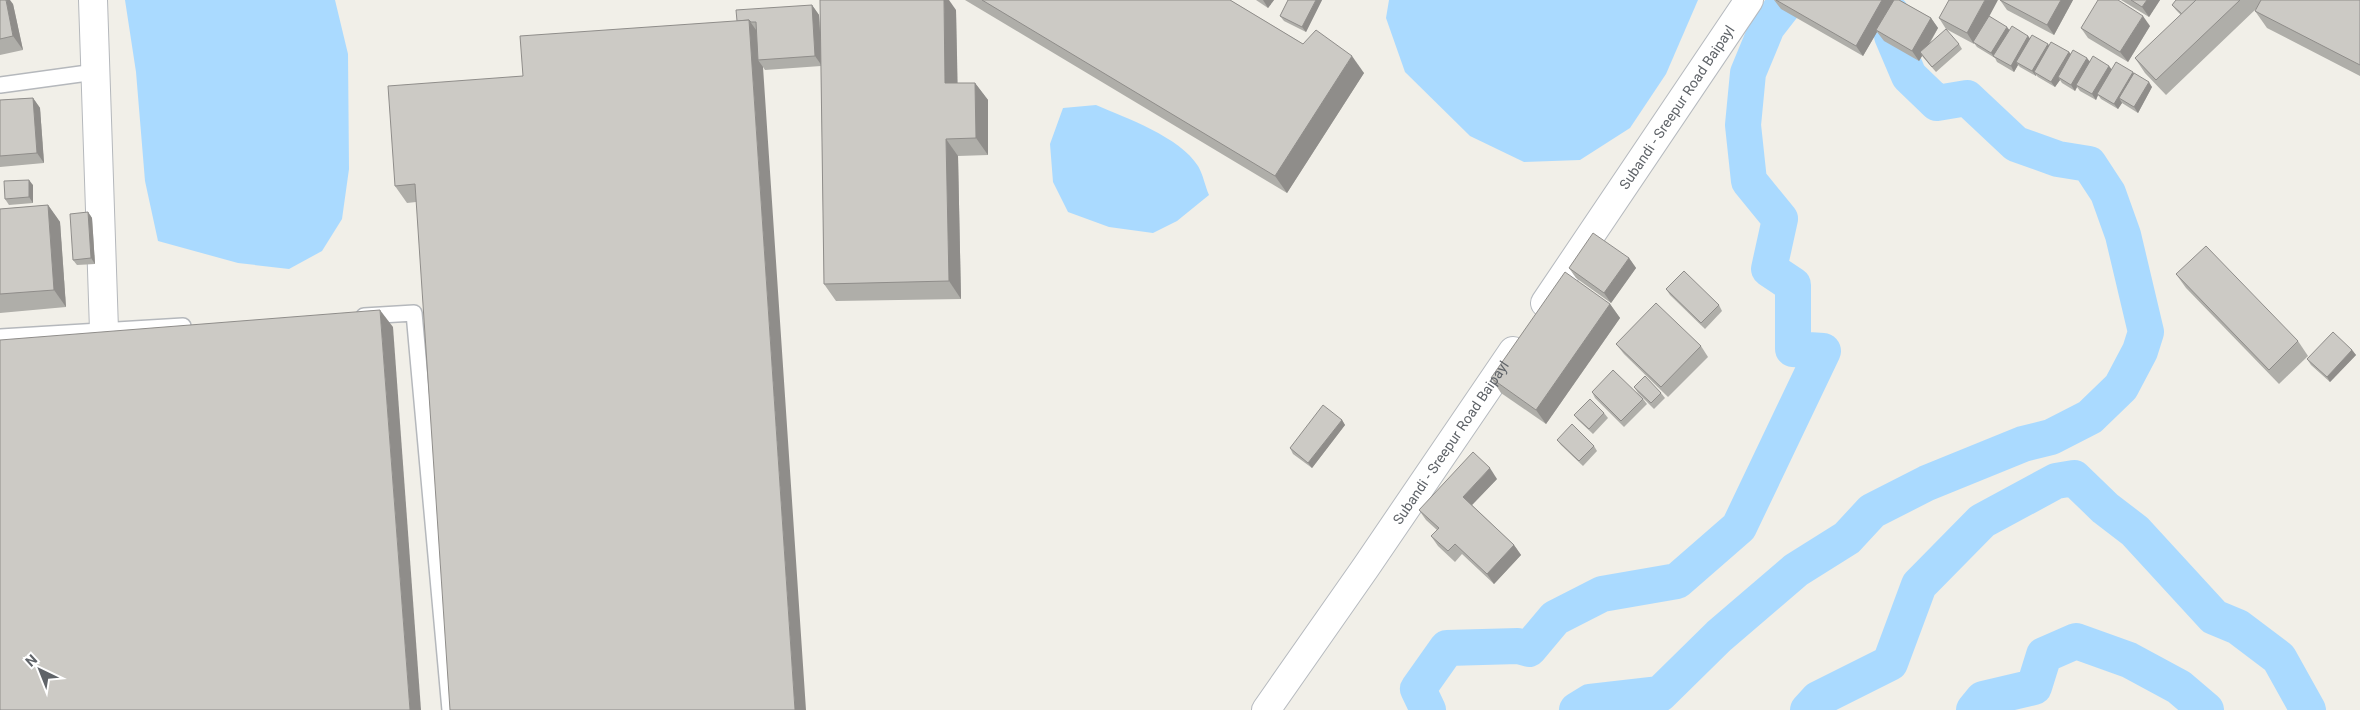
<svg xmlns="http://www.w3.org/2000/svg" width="2360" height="710" viewBox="0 0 2360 710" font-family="Roboto,sans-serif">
	<rect width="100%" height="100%" fill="#f1efe8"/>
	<g fill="#aadaff">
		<path d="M125,0H335L348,54L349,169L342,219L322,251L289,269L238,263L158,241L145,181L136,72Z"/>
		<path d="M1389,0H1698L1666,74L1630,128L1580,160L1524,162L1470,136L1405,72L1386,18Z"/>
		<path d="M1096,105C1126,118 1180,137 1198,166C1203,174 1205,186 1209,195L1177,221L1153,233L1109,227L1068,212L1053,182L1050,144L1063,108Z"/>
	</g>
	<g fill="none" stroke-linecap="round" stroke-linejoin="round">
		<g stroke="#aadaff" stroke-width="36">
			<path d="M1428,710L1418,689L1447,648L1518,646L1529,649L1555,618L1602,594L1677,581L1739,527L1823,351L1793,349V285L1769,269L1780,219L1749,181L1743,125L1748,73L1767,27L1788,0"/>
			<path d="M1577,710L1590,702L1660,694L1719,636L1796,570L1847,538L1872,511L1927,483L2023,444L2051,437L2090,417L2121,387L2140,351L2146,332L2123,235L2108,193L2089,164L2058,159L2016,144L1967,98L1937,103L1909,76L1892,36L1891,13L1867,0"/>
			<path d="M1808,710L1818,699L1890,663L1919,585L1982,521L2056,481L2074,478L2105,508L2135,531L2214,617L2238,627L2279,658L2308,710"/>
			<path d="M1974,710L1983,699L2034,687L2044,655L2076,641L2129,660L2179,687L2206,710"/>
		</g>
		<defs>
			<g id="lane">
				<path d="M0,85L95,72"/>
				<path d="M364,316L414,313L450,710"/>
				<path d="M0,337L183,326"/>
			</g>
			<path id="street" d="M93,0L104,330"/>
			<g id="secondary">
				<path id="s1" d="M1545,303L1749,0"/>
				<path id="s2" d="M1266,710L1366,567L1513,351"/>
			</g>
		</defs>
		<use href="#lane" stroke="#b5b8bc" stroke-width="18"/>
		<use href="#street" stroke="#b5b8bc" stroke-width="30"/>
		<use href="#secondary" stroke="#b6babf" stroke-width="30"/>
		<use href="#lane" stroke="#fff" stroke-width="15"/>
		<use href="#street" stroke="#fff" stroke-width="28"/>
		<use href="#secondary" stroke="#fff" stroke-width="28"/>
	</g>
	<g fill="#afaea9">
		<path d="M0,0L13,4L23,50L0,55Z"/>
		<path d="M965,0H1230L1303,44L1364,73L1287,193Z"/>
		<path d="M1256,0H1274L1268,8Z"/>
		<path d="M1288,0H1322L1306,32L1284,21L1280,16Z"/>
		<path d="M1774,0H1899L1931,18L1938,28L1929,45L1959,44L1962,49L1936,72L1922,56L1919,61L1884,41L1877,32L1863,56L1781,9Z"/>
		<path d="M2000,0H2073L2054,35L2007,10Z"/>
		<path d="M2121,0H2160L2149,17Z"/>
		<path d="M2176,0H2360V76L2267,28L2255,11L2257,8L2166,95L2145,73L2135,58L2181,15L2176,10L2172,5Z"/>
		<path d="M812,5L819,15L821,46L956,10L957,83H975L988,100V155L958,156L961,299L836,301L824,284L821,66L765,70L763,67L416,202L407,203L395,186L523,76L737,21Z"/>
		<path d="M1989,16L2009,30L2028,36L2030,39L2048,44L2049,46L2069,52L2071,54L2090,62L2109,66L2111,69L2134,73L2152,87L2138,113L2122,103L2118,109L2101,99L2098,95L2096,100L2080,91L2077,87L2075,91L2062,83L2060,80L2055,87L2038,77L2036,75V76L2020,67L2018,65L2014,72L1997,62L1995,58L1977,47L1974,43V44L1946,29L1939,18Z"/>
		<path d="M2150,26L2128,62L2088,38L2081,28Z"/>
		<path d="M33,98L40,108L44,163L0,167V100Z"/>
		<path d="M33,185V203L9,205L5,199Z"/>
		<path d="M48,205L60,222L66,307L0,313V209Z"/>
		<path d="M88,212L92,218L95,264L77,265L73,260Z"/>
		<path d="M1629,258L1636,268L1611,303L1576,278L1569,268Z"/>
		<path d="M2176,274L2298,341L2308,356L2279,384L2186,288Z"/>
		<path d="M1666,289L1719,305L1722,311L1705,329L1670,295Z"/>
		<path d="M1610,304L1620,318L1546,424L1501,393L1491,378Z"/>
		<path d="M1616,344L1701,346L1708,357L1668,397L1624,354Z"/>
		<path d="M2352,350L2356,355L2330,382L2311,365L2307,359Z"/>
		<path d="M1634,387L1661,393L1665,398L1654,409L1638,393Z"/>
		<path d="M1592,392L1643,399L1647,404L1624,427L1595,398Z"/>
		<path d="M1604,413L1608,418L1593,434L1578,420L1574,415Z"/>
		<path d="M1342,420L1345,425L1312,468L1293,454L1290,448Z"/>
		<path d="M1557,440L1594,446L1597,451L1583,466L1561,445Z"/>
		<path d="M1497,479L1472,505L1514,545L1521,555L1494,584L1462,554L1455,562L1438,546L1431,536L1437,530L1426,520L1419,510Z"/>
	</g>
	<g fill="#8f8d8a">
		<path d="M6,0H10L13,4L23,50L13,36Z"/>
		<path d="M944,0H949L956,10L958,101L945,83Z"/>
		<path d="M1263,0H1274L1268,8Z"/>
		<path d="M1316,0H1322L1306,32L1302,27Z"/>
		<path d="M1882,0H1895L1876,30L1877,32L1863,56L1856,46Z"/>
		<path d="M1985,0H1998L1975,43L1973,42L1974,44L1967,33Z"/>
		<path d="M2061,0H2073L2054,35L2047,25Z"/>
		<path d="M2147,0H2160L2149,17L2142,7Z"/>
		<path d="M812,5L819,15L822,66L815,56Z"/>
		<path d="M2143,16L2150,26L2128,62L2120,52Z"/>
		<path d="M1931,18L1938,28L1922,55L1920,52L1922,56L1919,61L1912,51Z"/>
		<path d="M749,20L761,37L758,60L763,67L806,710H795Z"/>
		<path d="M2007,27L2011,32L1993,56L1995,58L1991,53Z"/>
		<path d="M2028,36L2032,41L2016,62L2018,65L2014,72L2011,66Z"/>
		<path d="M2048,44L2051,49L2034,72L2036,75V76L2032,71Z"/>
		<path d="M2069,52L2073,57L2058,77L2060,80L2055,87L2051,82Z"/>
		<path d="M1352,56L1364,73L1287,193L1275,176Z"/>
		<path d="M2087,58L2091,63L2076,85L2077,87L2075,91L2071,85Z"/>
		<path d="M2109,66L2113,71L2097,94L2098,95L2096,100L2092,94Z"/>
		<path d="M2133,72L2137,77L2119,98L2122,103L2118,109L2114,104Z"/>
		<path d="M2149,82L2152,87L2138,113L2134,107Z"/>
		<path d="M975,83L988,100V155L976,138Z"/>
		<path d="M33,98L40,108L44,163L37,153Z"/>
		<path d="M946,139L958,156L961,299L949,281Z"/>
		<path d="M29,180L33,185V203L29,197Z"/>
		<path d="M48,205L60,222L66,307L54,290Z"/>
		<path d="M88,212L92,218L95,264L91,258Z"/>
		<path d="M1629,258L1636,268L1611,303L1604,293Z"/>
		<path d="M1610,304L1620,318L1546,424L1536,410Z"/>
		<path d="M380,310L393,327L421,710H410Z"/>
		<path d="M2352,350L2356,355L2330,382L2327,377Z"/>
		<path d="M1342,420L1345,425L1312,468L1308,463Z"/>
		<path d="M1490,468L1497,479L1470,507L1463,497Z"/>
		<path d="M1514,545L1521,555L1494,584L1487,574Z"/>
	</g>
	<g fill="#cccac5" stroke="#8f8d8a">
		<path d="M0,0H6L13,36L0,39Z"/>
		<path d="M820,0H944L945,83H975L976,138L946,139L949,281L824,284Z"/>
		<path d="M982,0H1230L1303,44L1316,30L1352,56L1275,176Z"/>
		<path d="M1288,0H1316L1302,27L1280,16Z"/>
		<path d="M1776,0H1882L1856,46Z"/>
		<path d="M1894,0H1899L1931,18L1912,51L1876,30Z"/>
		<path d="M1949,0H1985L1967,33L1939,18Z"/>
		<path d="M2000,0H2061L2047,25Z"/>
		<path d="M2098,0H2118L2143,16L2120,52L2081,28Z"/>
		<path d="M2131,0H2147L2142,7Z"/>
		<path d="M2176,0H2196L2182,14L2172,5Z"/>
		<path d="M2196,0H2240L2156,80L2135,58Z"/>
		<path d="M2261,0H2360V65L2255,11Z"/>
		<path d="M812,5L815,56L758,60L756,22H751L749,20L737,21L736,10Z"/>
		<path d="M1989,16L2007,27L1991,53L1973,42Z"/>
		<path d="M749,20L795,710H450L415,184L395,186L388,86L523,76L520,36Z"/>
		<path d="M2012,26L2028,36L2011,66L1993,56Z"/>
		<path d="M1946,29L1959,44L1932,67L1920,52Z"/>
		<path d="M2032,35L2048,44L2032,71L2016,62Z"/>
		<path d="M2051,42L2069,52L2051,82L2034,72Z"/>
		<path d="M2073,50L2087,58L2071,85L2058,77Z"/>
		<path d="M2093,56L2109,66L2092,94L2076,85Z"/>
		<path d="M2116,62L2133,72L2114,104L2097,94Z"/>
		<path d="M2134,73L2149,82L2134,107L2119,98Z"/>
		<path d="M33,98L37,153L0,156V100Z"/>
		<path d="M29,180V197L5,199L4,181Z"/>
		<path d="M48,205L54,290L0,294V209Z"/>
		<path d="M88,212L91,258L73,260L70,214Z"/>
		<path d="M1593,233L1629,258L1604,293L1569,268Z"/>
		<path d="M2206,246L2298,341L2269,370L2176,274Z"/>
		<path d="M1684,271L1719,305L1701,323L1666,289Z"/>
		<path d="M1565,272L1610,304L1536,410L1491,378Z"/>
		<path d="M1656,303L1701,346L1661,387L1616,344Z"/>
		<path d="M380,310L410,710H0V340Z"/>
		<path d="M2333,332L2352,350L2327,377L2307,359Z"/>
		<path d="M1613,370L1643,399L1621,421L1592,392Z"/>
		<path d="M1645,376L1661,393L1651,403L1634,387Z"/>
		<path d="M1590,399L1604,413L1589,429L1574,415Z"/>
		<path d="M1323,405L1342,420L1308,463L1290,448Z"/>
		<path d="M1572,424L1594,446L1579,461L1557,440Z"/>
		<path d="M1473,452L1490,468L1463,497L1514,545L1487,574L1455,544L1448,551L1431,536L1439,528L1419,510Z"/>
	</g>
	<g text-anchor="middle" stroke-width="4" stroke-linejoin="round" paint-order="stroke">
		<g font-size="14" fill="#5f6368" stroke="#fff">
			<text dy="5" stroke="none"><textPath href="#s1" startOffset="236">Subandi - Sreepur Road Baipayl</textPath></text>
			<text dy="5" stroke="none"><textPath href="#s2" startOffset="325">Subandi - Sreepur Road Baipayl</textPath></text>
		</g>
	</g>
	<g transform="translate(40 670) rotate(317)" stroke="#ffffff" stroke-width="4" paint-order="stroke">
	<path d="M0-4L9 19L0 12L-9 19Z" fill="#5f6368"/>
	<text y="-8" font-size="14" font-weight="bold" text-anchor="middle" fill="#5f6368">N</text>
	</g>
</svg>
